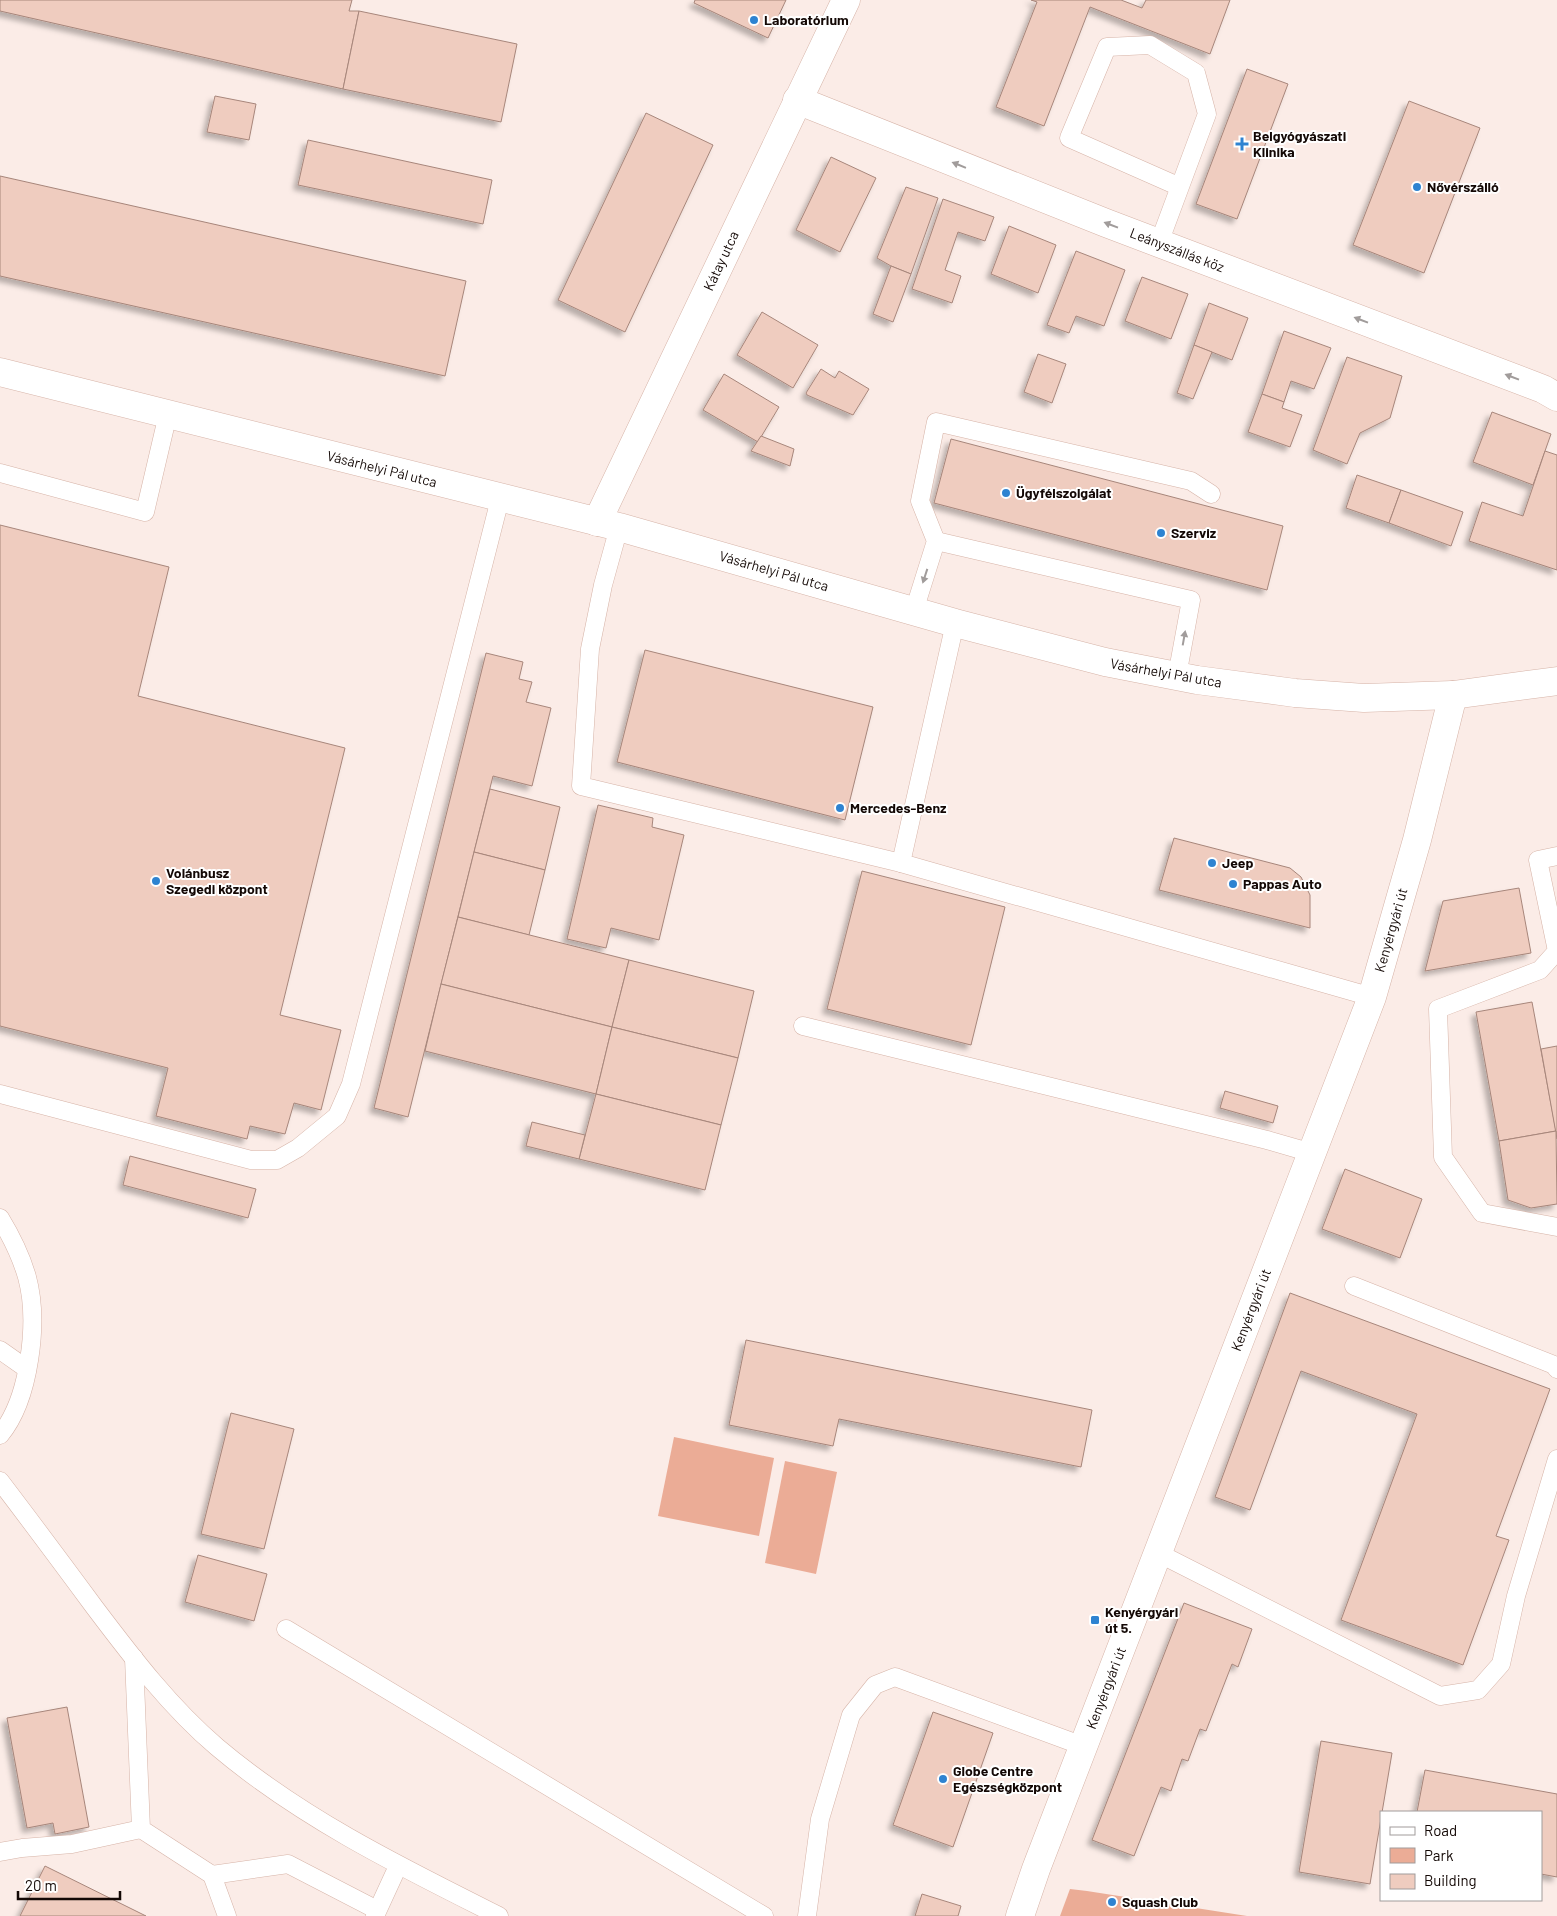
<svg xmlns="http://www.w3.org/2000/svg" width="1557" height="1916" viewBox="0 0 1557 1916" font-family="Barlow,sans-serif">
	<defs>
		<filter id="shadow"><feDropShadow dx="-4.5" dy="4.5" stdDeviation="2.5" flood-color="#0004"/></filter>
	</defs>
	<rect width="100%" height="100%" fill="#fbece7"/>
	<g fill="#ebac96">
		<path d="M674,1437L774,1458L759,1536L658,1516Z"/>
		<path d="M785,1461L837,1472L816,1574L765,1563Z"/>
		<path d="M1070,1889L1087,1891L1247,1916H1060Z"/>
	</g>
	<g fill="#efccbf" stroke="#a7867b" filter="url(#shadow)">
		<path d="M0,0H352L349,11H359L343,89L0,11Z"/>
		<path d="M695,0H786L768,38L694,3Z"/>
		<path d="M1031,0H1121L1142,8L1146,0H1230L1210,54L1090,7L1044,126L996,107L1037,2Z"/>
		<path d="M359,11L517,44L501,122L343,89Z"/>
		<path d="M1247,69L1288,84L1237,219L1196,204Z"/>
		<path d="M215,96L256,104L249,140L207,132Z"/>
		<path d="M1409,101L1480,128L1424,273L1353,245Z"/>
		<path d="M646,113L713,145L625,332L558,300Z"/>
		<path d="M308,140L492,180L483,224L298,185Z"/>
		<path d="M831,157L876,178L840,252L796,230Z"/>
		<path d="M0,176L466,281L445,376L0,276Z"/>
		<path d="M906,187L938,198L911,274L891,266L877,258Z"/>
		<path d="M943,199L994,217L985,241L958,232L945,270L961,276L952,303L912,289Z"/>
		<path d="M1009,226L1056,245L1038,293L991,274Z"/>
		<path d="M1076,251L1125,270L1104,326L1076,316L1069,333L1047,325Z"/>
		<path d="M891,266L911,274L893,322L873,314Z"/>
		<path d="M1142,277L1188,294L1171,339L1125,321Z"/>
		<path d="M1209,303L1248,318L1232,360L1194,345Z"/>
		<path d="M762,312L818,345L793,388L737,355Z"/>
		<path d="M1284,331L1331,348L1314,389L1291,381L1284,402L1262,394Z"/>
		<path d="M1194,345L1212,352L1193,399L1177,393Z"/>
		<path d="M1038,354L1066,364L1052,403L1024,392Z"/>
		<path d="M1347,357L1402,376L1390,418L1360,433L1347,464L1313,450Z"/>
		<path d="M821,369L835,378L839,371L869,389L853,415L807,395L806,393Z"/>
		<path d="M724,374L779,407L758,442L703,410Z"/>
		<path d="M1262,394L1284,402L1282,408L1302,415L1290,447L1248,432Z"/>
		<path d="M1492,412L1551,434L1533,485L1473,462Z"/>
		<path d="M761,436L794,449L790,466L751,451Z"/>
		<path d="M951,439L1283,526L1267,590L934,503Z"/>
		<path d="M1545,451L1557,455V570L1469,541L1482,502L1523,516Z"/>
		<path d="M1357,475L1401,490L1389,523L1346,508Z"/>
		<path d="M1401,490L1463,512L1451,546L1389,523Z"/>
		<path d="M0,525L169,567L138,696L345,748L280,1015L341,1030L321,1110L294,1103L285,1134L250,1126L247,1139L156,1116L168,1068L0,1026Z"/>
		<path d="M645,650L873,707L845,820L617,762Z"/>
		<path d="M486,653L523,662L519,679L532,682L526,702L551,708L532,786L493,776L408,1117L374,1108Z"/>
		<path d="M490,789L560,807L545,870L474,852Z"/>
		<path d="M598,805L653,818L652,827L684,835L659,940L611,928L606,948L567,939Z"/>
		<path d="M1174,838L1290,868L1301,877L1310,895V928L1159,890Z"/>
		<path d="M474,852L545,870L529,935L458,917Z"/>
		<path d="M862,871L1005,907L971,1045L827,1009Z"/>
		<path d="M1519,888L1531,953L1425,971L1443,901Z"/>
		<path d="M458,917L629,960L612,1027L441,984Z"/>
		<path d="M629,960L754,991L738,1058L612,1027Z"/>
		<path d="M441,984L612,1027L596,1094L425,1051Z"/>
		<path d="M1532,1002L1556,1131L1499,1141L1476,1012Z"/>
		<path d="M612,1027L738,1058L721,1125L596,1094Z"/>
		<path d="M1557,1046V1139L1541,1049Z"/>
		<path d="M1225,1091L1278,1106L1273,1123L1220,1108Z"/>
		<path d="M596,1094L721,1125L705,1190L579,1159Z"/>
		<path d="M532,1122L585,1135L579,1159L526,1146Z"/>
		<path d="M1556,1131L1557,1204L1531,1208L1508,1200L1499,1141Z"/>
		<path d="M130,1156L256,1189L248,1218L123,1185Z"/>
		<path d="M1345,1169L1422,1199L1400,1258L1322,1229Z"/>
		<path d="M1290,1293L1550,1389L1496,1536L1509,1540L1463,1665L1341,1620L1417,1414L1301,1371L1250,1510L1215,1497Z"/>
		<path d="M746,1340L1092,1410L1081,1467L839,1419L833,1446L729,1425Z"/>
		<path d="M231,1413L294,1429L264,1549L201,1534Z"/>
		<path d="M198,1555L267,1574L254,1621L185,1602Z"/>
		<path d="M1184,1603L1252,1629L1238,1667L1232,1664L1206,1731L1200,1729L1188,1761L1182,1759L1171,1791L1161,1787L1134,1856L1092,1840Z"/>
		<path d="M67,1707L89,1827L55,1834L53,1823L27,1828L7,1718Z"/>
		<path d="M933,1712L993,1733L953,1847L893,1825Z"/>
		<path d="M1321,1741L1392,1753L1370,1884L1299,1872Z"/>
		<path d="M1425,1770L1557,1794V1877L1541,1874V1812H1417Z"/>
		<path d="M45,1866L146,1916H20Z"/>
		<path d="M922,1894L961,1906L958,1916H915Z"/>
	</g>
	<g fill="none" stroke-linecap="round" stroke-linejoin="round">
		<defs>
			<g id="service">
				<path d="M1159,243L1207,114L1196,73L1150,45L1107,47L1069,138L1180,187"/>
				<path d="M0,473L145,512L168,414"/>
				<path d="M619,527L603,585L590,649L581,786L901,863"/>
				<path d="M936,541L1191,600L1177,676"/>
				<path d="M914,611L936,541L920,501L936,422L1191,481L1211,494"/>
				<path d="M955,623L901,863L1372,997"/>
				<path d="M1557,856L1538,860L1557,951L1540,970L1438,1009L1443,1157L1482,1213L1557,1227"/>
				<path d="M803,1026L1267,1140L1312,1153"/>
				<path d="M0,1094L251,1160H277L298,1148L337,1116L351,1084L500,499"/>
				<path d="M0,1218C11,1236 21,1256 27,1277C39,1321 30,1399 0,1435"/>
				<path d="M1354,1286L1554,1365L1557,1369"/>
				<path d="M0,1350L27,1369"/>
				<path d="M0,1481C32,1523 64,1566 95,1608C132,1657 170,1707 217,1747C301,1818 401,1867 499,1916"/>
				<path d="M1158,1553L1440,1696L1478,1690L1501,1664L1516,1596L1557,1459"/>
				<path d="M286,1629L764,1916"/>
				<path d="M134,1658L141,1829L212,1875L227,1916"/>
				<path d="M0,1852L22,1848L72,1844L141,1829"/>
				<path d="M212,1875L288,1864L377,1910"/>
				<path d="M375,1916L398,1866"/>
				<path d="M807,1916L820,1819L851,1715L875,1685L895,1677L1083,1746"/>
			</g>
			<g id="minor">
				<path d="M797,100L1106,223L1543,389L1557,397"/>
				<path d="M597,522L846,0"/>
				<path d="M1020,1916L1036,1869L1372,997L1417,840L1453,695"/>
			</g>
			<path id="secondary" d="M0,372L619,527L955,623L1105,662L1197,680L1295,693L1364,698L1453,695L1557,681"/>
		</defs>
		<use href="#service" stroke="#d6b3a7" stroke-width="19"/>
		<use href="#minor" stroke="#d6b3a7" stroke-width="29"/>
		<use href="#secondary" stroke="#d6b3a7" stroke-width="29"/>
		<use href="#service" stroke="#fff" stroke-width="18"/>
		<use href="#minor" stroke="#fff" stroke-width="28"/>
		<use href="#secondary" stroke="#fff" stroke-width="28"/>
	</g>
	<defs><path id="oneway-solid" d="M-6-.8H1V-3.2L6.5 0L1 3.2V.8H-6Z" transform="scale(1.25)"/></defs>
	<g fill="#a19c9b">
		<use href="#oneway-solid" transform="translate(959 165) rotate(-158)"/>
		<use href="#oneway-solid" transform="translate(1111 225) rotate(-159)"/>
		<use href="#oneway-solid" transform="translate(1361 320) rotate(-159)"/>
		<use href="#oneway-solid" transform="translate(1512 377) rotate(-159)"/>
		<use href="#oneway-solid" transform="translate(925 576) rotate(108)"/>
		<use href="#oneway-solid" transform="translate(1184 638) rotate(-80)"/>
	</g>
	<g fill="#2e83d1" stroke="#fff" stroke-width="2">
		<circle cx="754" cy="20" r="5"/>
		<path d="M1239.5 136.5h5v5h5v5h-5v5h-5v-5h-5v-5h5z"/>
		<circle cx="1417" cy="187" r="5"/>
		<circle cx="1006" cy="493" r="5"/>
		<circle cx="1161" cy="533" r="5"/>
		<circle cx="840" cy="808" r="5"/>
		<circle cx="1212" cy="863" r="5"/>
		<circle cx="156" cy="881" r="5"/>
		<circle cx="1233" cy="884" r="5"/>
		<rect x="1090" y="1615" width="10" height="10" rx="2.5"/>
		<circle cx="943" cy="1779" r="5"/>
		<circle cx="1112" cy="1902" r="5"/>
	</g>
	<g text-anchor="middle" stroke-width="4" stroke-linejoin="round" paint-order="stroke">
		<g font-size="14" font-weight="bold" fill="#130805" stroke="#fff" text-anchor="start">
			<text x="764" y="25">Laboratórium</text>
			<text x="1253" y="141">Belgyógyászati<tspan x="1253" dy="16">Klinika</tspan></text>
			<text x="1427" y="192">Nővérszálló</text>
			<text x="1016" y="498">Ügyfélszolgálat</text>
			<text x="1171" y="538">Szerviz</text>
			<text x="850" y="813">Mercedes-Benz</text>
			<text x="1222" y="868">Jeep</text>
			<text x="166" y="878">Volánbusz<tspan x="166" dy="16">Szegedi központ</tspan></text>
			<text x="1243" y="889">Pappas Auto</text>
			<text x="1105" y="1617">Kenyérgyári<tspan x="1105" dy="16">út 5.</tspan></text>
			<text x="953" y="1776">Globe Centre<tspan x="953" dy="16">Egészségközpont</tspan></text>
			<text x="1122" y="1907">Squash Club</text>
		</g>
		<g font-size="14" fill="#130805" stroke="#fff">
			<text transform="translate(1177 250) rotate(21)" y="5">Leányszállás köz</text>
			<text transform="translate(721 261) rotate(-65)" y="5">Kátay utca</text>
			<text transform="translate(382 469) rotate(14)" y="5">Vásárhelyi Pál utca</text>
			<text transform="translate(774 571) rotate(16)" y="5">Vásárhelyi Pál utca</text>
			<text transform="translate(1166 673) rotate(10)" y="5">Vásárhelyi Pál utca</text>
			<text transform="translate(1391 930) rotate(-74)" y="5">Kenyérgyári út</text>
			<text transform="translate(1251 1310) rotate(-69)" y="5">Kenyérgyári út</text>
			<text transform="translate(1106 1688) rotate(-69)" y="5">Kenyérgyári út</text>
		</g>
	</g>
	<rect x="1380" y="1811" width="162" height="90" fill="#ffffff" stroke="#a19c9b"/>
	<rect x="1390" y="1827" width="25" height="8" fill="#ffffff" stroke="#a19c9b"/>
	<text x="1424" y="1836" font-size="15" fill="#130805">Road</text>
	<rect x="1390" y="1848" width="25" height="15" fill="#ebac96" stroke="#a19c9b"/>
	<text x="1424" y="1861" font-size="15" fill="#130805">Park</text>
	<rect x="1390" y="1874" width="25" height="15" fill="#efccbf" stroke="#a19c9b"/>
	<text x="1424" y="1886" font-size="15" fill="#130805">Building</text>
	<path d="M18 1891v8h102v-8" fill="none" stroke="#130805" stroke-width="2.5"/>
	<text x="25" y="1891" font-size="15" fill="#130805" stroke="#ffffff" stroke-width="4" paint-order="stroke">20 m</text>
</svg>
